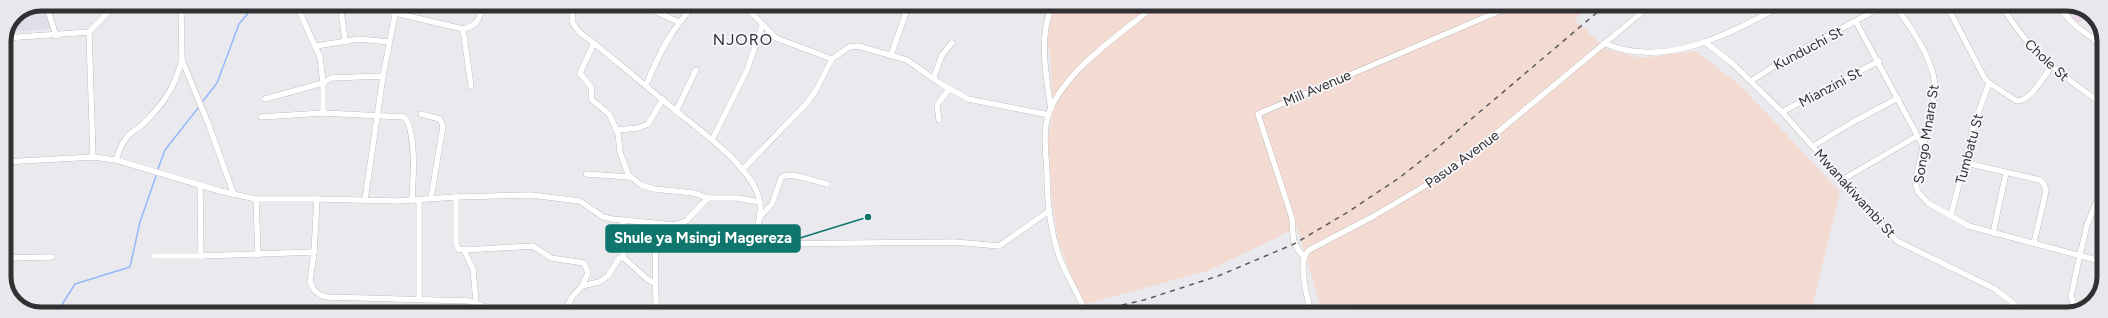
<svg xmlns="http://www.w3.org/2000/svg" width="2108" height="318" viewBox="0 0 2108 318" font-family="Figtree,sans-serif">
	<rect width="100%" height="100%" fill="#eaeaee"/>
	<path fill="#dfdfea" d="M40,4L53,29L8,32L15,15Z"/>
	<path fill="#f4dbd2" d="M1048,4H1592L1574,19L1606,49L1641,58L1696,51L1742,87L1840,192L1811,312L1320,304L1297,228L1207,271L1086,304L1076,290L1058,240L1052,201L1048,141L1052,115L1051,62L1044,12Z"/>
	<path fill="#ebdbed" d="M2062,4H2072L2092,14L2077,24Z"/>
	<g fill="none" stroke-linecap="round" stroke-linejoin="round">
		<g stroke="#96b8fa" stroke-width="1.5">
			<path d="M203,101L217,83L239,24L256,4"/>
			<path d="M158,169L165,150L198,108"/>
			<path d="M56,314L75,284L130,267L140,222L156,176"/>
		</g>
		<defs>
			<g id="street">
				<path d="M46,4L56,36"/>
				<path d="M181,4L182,60L208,123L234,195"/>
				<path d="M296,4L320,57L323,83V113"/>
				<path d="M340,4L345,40"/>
				<path d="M573,4L572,22L579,32C613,57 644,85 676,111C700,130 748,165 758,195C764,210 756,225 757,240L762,244L955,242L999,246L1049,211"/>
				<path d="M638,4L679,22"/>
				<path d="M743,4L776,38L832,59L849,47L858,46L907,60L941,84L968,99L1049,115"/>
				<path d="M1871,4L1875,11"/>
				<path d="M1895,4C1912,32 1937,61 1935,94L1915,182L1918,192L1928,203L1969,226L2104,262"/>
				<path d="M1946,4L1984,77L1989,83L2017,101C2031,100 2043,78 2051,67"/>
				<path d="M2001,4C2029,53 2060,74 2104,105"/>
				<path d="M2055,4L2076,26L2104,47"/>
				<path d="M233,9L236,4"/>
				<path d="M395,13L463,29C478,26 480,18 483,4"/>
				<path d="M1856,22L1923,146"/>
				<path d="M463,29L471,86"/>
				<path d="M89,32L93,157"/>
				<path d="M5,38L89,32L116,4"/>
				<path d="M1705,42L1732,63L1782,112L1897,241L1995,289L2027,314"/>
				<path d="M594,43L580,73L591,87L592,100L609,114L618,133L620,152L628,174L641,185L654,189L694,193L708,198H736L760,202"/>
				<path d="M1604,43C1663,70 1733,33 1784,4"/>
				<path d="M316,46L359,39L389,42"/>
				<path d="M891,55L909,4"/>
				<path d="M933,79L942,55L952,43"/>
				<path d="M1751,81L1792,55L1887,4"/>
				<path d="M646,85C659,54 672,27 696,4"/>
				<path d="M265,99L323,83L331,78L383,76"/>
				<path d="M1051,109C1046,76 1038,35 1053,4"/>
				<path d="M676,111L696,70"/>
				<path d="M1782,112L1879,61"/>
				<path d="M421,114L440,119L443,126L431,198"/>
				<path d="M261,117L323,113L404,117C417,130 413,182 412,201"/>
				<path d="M939,120L937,105L949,89"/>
				<path d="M616,130L638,128L648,124L663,99"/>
				<path d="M713,138L747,70L762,26"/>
				<path d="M1813,146L1853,122L1898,98"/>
				<path d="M116,160C119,150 123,139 131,133C136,129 142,126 146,121C165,102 175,86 182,60"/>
				<path d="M4,162L93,157L116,160L220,191L256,199H317L397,201L456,197L531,195L580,201L603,217L612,219L674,225L686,221L708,198"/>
				<path d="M1966,163L2040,180L2044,184L2046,191L2034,243"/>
				<path d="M742,170L806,104L815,92L832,59"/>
				<path d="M586,174L630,177"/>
				<path d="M1842,180L1917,136"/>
				<path d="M200,185L201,256"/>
				<path d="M456,197V244L458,249L464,250L473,269L476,302"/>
				<path d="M256,199L258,255"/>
				<path d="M317,199L314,252L310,282L314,290L320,295L327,297L469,301L507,314"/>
				<path d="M365,200L383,76L397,4"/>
				<path d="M1951,215L1974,125L1989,83"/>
				<path d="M760,217L772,204L781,178C788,170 816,182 827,184"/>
				<path d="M1993,233L2006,173"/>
				<path d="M464,250L533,246L551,258L584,263L588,273L582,286"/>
				<path d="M154,256H201L314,252"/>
				<path d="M1303,256C1290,241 1294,237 1292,218L1258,114L1516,4"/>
				<path d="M623,257V221"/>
				<path d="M4,258L52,257"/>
				<path d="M419,299V200"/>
				<path d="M2078,310L2074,306L2071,296L2080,255L2087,225L2104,183"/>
				<path d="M34,313H37"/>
				<path d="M564,314L572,297L582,286L599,282L608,276L619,258H624L647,279L655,283"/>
				<path d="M655,314L656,305L655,224"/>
				<path d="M1086,314C1079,294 1066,276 1059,256C1050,229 1047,201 1047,173C1046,152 1042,129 1050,110C1069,67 1122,33 1157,4"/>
				<path d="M1311,314C1308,297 1296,263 1309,250L1374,216L1423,187L1463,161L1652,4"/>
			</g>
		</defs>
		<use href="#street" stroke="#a4a4a8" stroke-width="6"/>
		<use href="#street" stroke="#fff" stroke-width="5.5"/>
		<path stroke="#5b5b5d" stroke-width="1.5" stroke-dasharray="5 5" stroke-linecap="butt" d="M1083,314L1144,300L1218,276L1294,244L1348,212L1399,178L1436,149L1607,4"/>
	</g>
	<g text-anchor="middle" stroke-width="3.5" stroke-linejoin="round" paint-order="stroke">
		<g font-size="14" fill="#313133" stroke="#f8f8fc">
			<text transform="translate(1808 48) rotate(-28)" y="5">Kunduchi St</text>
			<text transform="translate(2047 60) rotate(43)" y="5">Chole St</text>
			<text transform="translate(1830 87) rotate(-28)" y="5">Mianzini St</text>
			<text transform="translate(1317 88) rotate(-23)" y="5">Mill Avenue</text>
			<text transform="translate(1926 134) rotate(-81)" y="5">Songo Mnara St</text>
			<text transform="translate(1969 149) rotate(-75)" y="5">Tumbatu St</text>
			<text transform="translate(1462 159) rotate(-36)" y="5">Pasua Avenue</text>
			<text transform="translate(1855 193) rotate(48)" y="5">Mwanakiwambi St</text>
		</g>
		<g font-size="16" letter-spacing="1" fill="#313133" stroke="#f8f8fc">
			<text x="743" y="45">NJORO</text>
		</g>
	</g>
	<path d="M0 0H2108V318H0ZM41 11H2067A30 30 0 0 1 2097 41V277A30 30 0 0 1 2067 307H41A30 30 0 0 1 11 277V41A30 30 0 0 1 41 11Z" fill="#e8e8ec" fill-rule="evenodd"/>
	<path fill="none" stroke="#313133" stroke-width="5" d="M41 11H2067A30 30 0 0 1 2097 41V277A30 30 0 0 1 2067 307H41A30 30 0 0 1 11 277V41A30 30 0 0 1 41 11Z"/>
	<path fill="none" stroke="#0f766e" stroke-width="1.5" d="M868 217L800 238"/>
	<circle fill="#0f766e" stroke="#f8f8fc" stroke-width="1.5" cx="868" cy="217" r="4"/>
	<rect fill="#0f766e" stroke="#0f766e" stroke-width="1.5" x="606" y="225" width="194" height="27" rx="4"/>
	<g font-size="15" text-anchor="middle" font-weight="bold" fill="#fff">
		<text x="703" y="243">Shule ya Msingi Magereza</text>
	</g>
</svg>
